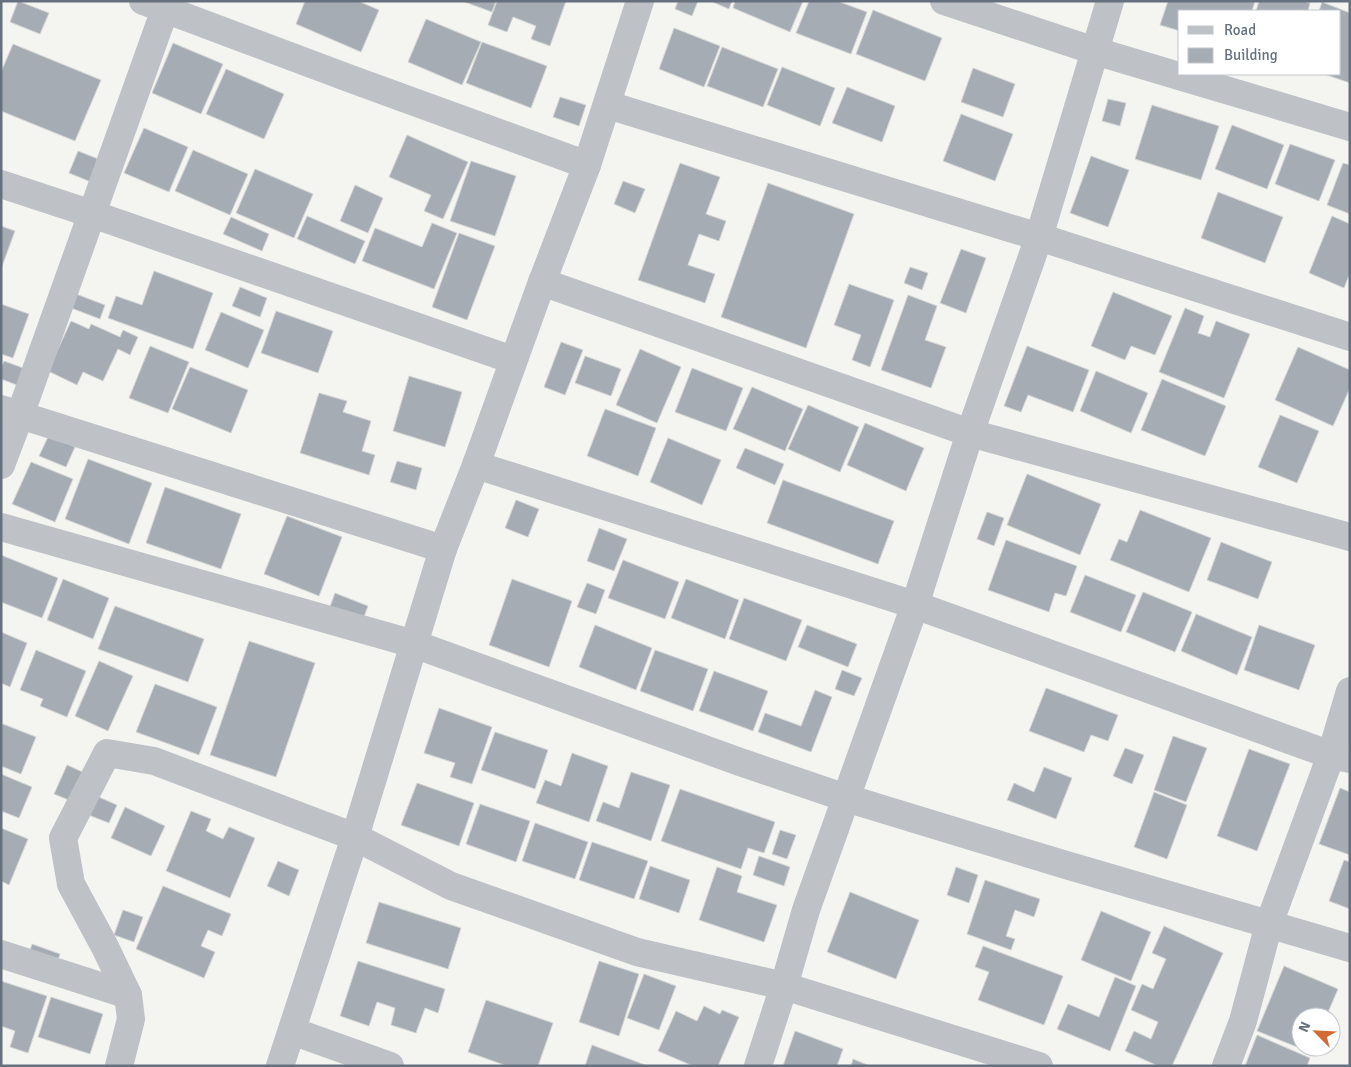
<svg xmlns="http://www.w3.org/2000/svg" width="1351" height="1067" viewBox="0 0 1351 1067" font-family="Signika,sans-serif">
	<rect width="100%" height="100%" fill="#f4f4f1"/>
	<g fill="#a6acb3" stroke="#d5d6d4">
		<path d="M18,1L49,13L40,34L10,22Z"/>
		<path d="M305,1H358L379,10L361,52L296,24Z"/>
		<path d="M462,1H496L492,12Z"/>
		<path d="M497,1H566L550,46L531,39L536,26L513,17L507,32L488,25Z"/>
		<path d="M678,1H698L692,16L675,9Z"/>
		<path d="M710,1H732L729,9Z"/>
		<path d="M735,1H803L790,32L733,8Z"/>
		<path d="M809,1H837L867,12L851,54L796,33Z"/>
		<path d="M1168,1H1255L1252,11H1180V31L1160,25Z"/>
		<path d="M1259,1H1303L1310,3L1308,11H1256Z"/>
		<path d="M1322,2L1350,13V83L1324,74H1340V11H1319Z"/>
		<path d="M873,10L942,38L925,81L856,54Z"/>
		<path d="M426,19L481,42L462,85L408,62Z"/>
		<path d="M674,28L720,46L704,87L659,69Z"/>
		<path d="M482,42L547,66L531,108L466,83Z"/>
		<path d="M173,43L223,64L201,114L152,93Z"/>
		<path d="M13,44L101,80L75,141L1,111V72Z"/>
		<path d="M722,47L778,69L763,107L707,86Z"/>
		<path d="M782,67L835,88L820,126L767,105Z"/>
		<path d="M973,68L1015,84L1003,117L961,102Z"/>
		<path d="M226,69L284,94L264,139L206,114Z"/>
		<path d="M847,87L895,106L882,142L832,123Z"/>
		<path d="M560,97L586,105L579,126L553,117Z"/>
		<path d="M1108,99L1126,103L1120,126L1102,121Z"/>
		<path d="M1152,105L1219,126L1201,180L1135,159Z"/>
		<path d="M961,114L1013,134L995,181L943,161Z"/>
		<path d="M1232,125L1284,145L1267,189L1215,169Z"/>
		<path d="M144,128L188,147L169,192L124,173Z"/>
		<path d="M407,135L468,162L443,219L424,211L431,195L389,177Z"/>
		<path d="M1290,144L1335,160L1319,201L1275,184Z"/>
		<path d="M193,150L248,174L230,215L175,191Z"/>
		<path d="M78,151L101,160L91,182L69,173Z"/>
		<path d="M1091,156L1129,170L1108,227L1070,213Z"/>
		<path d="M471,161L516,176L495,236L450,221Z"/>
		<path d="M680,163L720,177L706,214L726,221L719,241L699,234L688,265L715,274L705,303L638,280Z"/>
		<path d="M1343,163L1350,165V214L1327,205Z"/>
		<path d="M255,169L313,194L294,238L236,213Z"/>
		<path d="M623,181L645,189L635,213L614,204Z"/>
		<path d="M768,183L854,214L806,348L721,317Z"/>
		<path d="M355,185L383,198L368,233L340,221Z"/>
		<path d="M1218,192L1283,217L1265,263L1201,238Z"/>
		<path d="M307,216L365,241L355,264L297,239Z"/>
		<path d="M1332,216L1350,224V273L1344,288L1309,273Z"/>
		<path d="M231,217L269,234L262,251L223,234Z"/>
		<path d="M432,223L457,233L434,289L362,261L375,228L422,247Z"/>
		<path d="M1,226L15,231L1,269Z"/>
		<path d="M459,233L495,246L467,320L432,307Z"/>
		<path d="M961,249L986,258L966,313L940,303Z"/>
		<path d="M910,267L928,273L922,290L904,283Z"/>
		<path d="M154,271L213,293L193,349L108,318L116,296L142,305Z"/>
		<path d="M849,284L894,300L870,367L852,360L861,335L834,325Z"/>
		<path d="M240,287L267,298L260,317L232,306Z"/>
		<path d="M1113,292L1172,316L1155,355L1131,346L1125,360L1091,346Z"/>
		<path d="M76,294L105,305L100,319L71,308Z"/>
		<path d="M908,295L937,306L925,340L946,347L931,388L881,370Z"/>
		<path d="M1,304L29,314L13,358L1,354Z"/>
		<path d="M1185,308L1204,316L1198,333L1210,337L1216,321L1250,334L1224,398L1159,372Z"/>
		<path d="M276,311L333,331L318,373L261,353Z"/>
		<path d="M221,312L264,330L248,368L205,350Z"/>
		<path d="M71,321L89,329L91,324L120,337L123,330L138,337L130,355L118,349L103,381L83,372L77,385L48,371Z"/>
		<path d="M561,342L583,350L565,395L544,387Z"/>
		<path d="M150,346L189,362L168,413L129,398Z"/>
		<path d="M1027,346L1089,370L1073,412L1028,395L1021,412L1004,406Z"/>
		<path d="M1298,347L1350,370V388L1333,426L1275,400Z"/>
		<path d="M640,349L681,367L657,423L616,405Z"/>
		<path d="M585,356L621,369L611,396L575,383Z"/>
		<path d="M4,361L23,368L17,385L1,379V368Z"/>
		<path d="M190,367L248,390L231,433L172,409Z"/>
		<path d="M692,368L743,388L726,431L675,412Z"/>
		<path d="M1096,371L1148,393L1131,433L1080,411Z"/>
		<path d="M409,376L462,392L445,447L393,431Z"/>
		<path d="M1162,379L1226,406L1205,456L1141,430Z"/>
		<path d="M752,387L803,409L785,451L733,429Z"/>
		<path d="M319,393L347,401L343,412L371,421L362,451L375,455L369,475L300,453Z"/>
		<path d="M808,405L859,427L840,472L788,449Z"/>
		<path d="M605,409L656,428L638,476L587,456Z"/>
		<path d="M1280,415L1319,431L1297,483L1258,467Z"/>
		<path d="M865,423L924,448L906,491L847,465Z"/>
		<path d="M49,435L75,447L66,467L39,456Z"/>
		<path d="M668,438L721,460L702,505L650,482Z"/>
		<path d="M745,448L784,464L775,485L736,468Z"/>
		<path d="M88,459L152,483L129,544L65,519Z"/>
		<path d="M397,461L422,468L416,490L390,482Z"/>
		<path d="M31,462L73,479L55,522L12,504Z"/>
		<path d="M1027,474L1101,504L1080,555L1007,525Z"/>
		<path d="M783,480L894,521L878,564L767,523Z"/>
		<path d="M165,487L241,514L221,569L146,543Z"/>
		<path d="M516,500L539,509L528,537L505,528Z"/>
		<path d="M1140,510L1211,538L1189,592L1110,560L1119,539L1127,542Z"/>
		<path d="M987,512L1004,518L994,546L977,539Z"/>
		<path d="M287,516L342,537L319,596L264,574Z"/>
		<path d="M599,528L627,539L614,571L587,561Z"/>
		<path d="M1006,540L1077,566L1066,596L1055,593L1049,612L988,590Z"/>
		<path d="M1221,542L1272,562L1258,599L1207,580Z"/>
		<path d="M1,555L58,578L42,618L1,602Z"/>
		<path d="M623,560L679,582L665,619L608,598Z"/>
		<path d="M1085,575L1136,595L1121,632L1070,612Z"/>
		<path d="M63,579L109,598L93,639L47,620Z"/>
		<path d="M512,579L572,601L549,667L489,645Z"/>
		<path d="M686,579L739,600L725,639L671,618Z"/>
		<path d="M587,583L605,590L596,614L577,607Z"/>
		<path d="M1143,592L1192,612L1175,652L1126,632Z"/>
		<path d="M335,593L368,606L361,625L328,612Z"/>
		<path d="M744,598L802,620L786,661L729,639Z"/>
		<path d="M115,606L204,639L188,682L98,649Z"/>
		<path d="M1196,614L1252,637L1237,675L1181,651Z"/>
		<path d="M595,625L652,648L636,690L579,667Z"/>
		<path d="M807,625L857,644L848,667L798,647Z"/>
		<path d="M1259,625L1315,645L1299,690L1244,670Z"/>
		<path d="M1,632L27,643L10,687L1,683Z"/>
		<path d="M249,641L315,663L276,777L210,755Z"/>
		<path d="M36,650L86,671L67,717L40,706L43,699L20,690Z"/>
		<path d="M655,650L708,669L693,711L640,691Z"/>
		<path d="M99,661L133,676L108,731L75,716Z"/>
		<path d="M842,670L862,678L854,696L835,689Z"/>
		<path d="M714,671L768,691L753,731L699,711Z"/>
		<path d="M155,684L217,707L199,755L136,732Z"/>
		<path d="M1046,688L1118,715L1108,741L1091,735L1084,752L1029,731Z"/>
		<path d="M815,690L832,697L811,752L758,732L765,713L801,726Z"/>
		<path d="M439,708L492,727L472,784L450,777L455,763L424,753Z"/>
		<path d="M3,724L36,737L21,774L1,766V727Z"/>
		<path d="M495,732L548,750L535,789L481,770Z"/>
		<path d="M1173,736L1207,748L1186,802L1154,790Z"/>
		<path d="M1125,748L1144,755L1132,784L1113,776Z"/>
		<path d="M1249,749L1290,764L1257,851L1217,836Z"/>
		<path d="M572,753L608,766L589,822L536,803L545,780L561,786Z"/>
		<path d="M67,765L87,774L76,803L54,794Z"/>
		<path d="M1044,767L1072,778L1056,819L1007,800L1014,783L1034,792Z"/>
		<path d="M631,772L670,785L651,841L596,821L603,802L619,808Z"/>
		<path d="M1,774L32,787L19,818L1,811Z"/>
		<path d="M417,783L474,803L459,846L401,825Z"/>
		<path d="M1340,788L1350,792V855L1319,844Z"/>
		<path d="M680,789L775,822L764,853L748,848L741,869L661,841Z"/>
		<path d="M1154,792L1187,805L1167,859L1134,847Z"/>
		<path d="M94,795L117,805L109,823L86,814Z"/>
		<path d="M480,804L530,821L516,862L466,844Z"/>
		<path d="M125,807L165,826L151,856L111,838Z"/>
		<path d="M191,811L211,819L206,831L223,839L229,827L255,838L230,898L166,871Z"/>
		<path d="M535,823L588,842L575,879L522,861Z"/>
		<path d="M1,828L28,839L9,885L1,881Z"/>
		<path d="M780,830L796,835L787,859L772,854Z"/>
		<path d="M592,842L648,861L634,899L579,880Z"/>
		<path d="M759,856L790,867L784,886L753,875Z"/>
		<path d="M1344,860L1350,862V909L1329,901Z"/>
		<path d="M278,861L299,870L289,896L267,886Z"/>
		<path d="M650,866L690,880L679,913L639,899Z"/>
		<path d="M717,867L742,876L737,892L777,905L764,942L699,920Z"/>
		<path d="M956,867L978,875L969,903L947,895Z"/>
		<path d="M985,880L1040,899L1034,917L1015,910L1006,936L1015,939L1011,950L967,934Z"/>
		<path d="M163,886L231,914L222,936L208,930L201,946L215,952L204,978L136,949Z"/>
		<path d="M850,892L919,920L896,979L827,952Z"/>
		<path d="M379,902L461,928L448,969L366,943Z"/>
		<path d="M123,910L143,917L134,942L114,935Z"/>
		<path d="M1101,911L1151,932L1131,981L1081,960Z"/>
		<path d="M1164,926L1223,953L1172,1066H1158L1125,1051L1134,1031L1151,1039L1158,1022L1131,1010L1142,984L1153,989L1166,959L1152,953Z"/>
		<path d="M32,944L60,954L54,970L27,960Z"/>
		<path d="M983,946L1063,976L1044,1025L978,1000L989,972L975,967Z"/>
		<path d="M358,961L445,989L438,1013L425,1008L416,1033L391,1025L395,1008L377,1002L369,1026L340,1016Z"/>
		<path d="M599,961L639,974L619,1036L579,1022Z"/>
		<path d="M1284,966L1338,989L1326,1017H1301V1047H1314L1312,1053L1257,1031Z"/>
		<path d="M644,974L676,986L659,1030L627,1018Z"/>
		<path d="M1115,977L1136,986L1110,1051L1057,1029L1068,1004L1099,1017Z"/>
		<path d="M1,981L47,996L28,1053L10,1047L15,1031L1,1026Z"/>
		<path d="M51,997L103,1014L90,1054L38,1037Z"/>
		<path d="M486,1000L553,1023L538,1066H507L468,1052Z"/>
		<path d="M704,1006L720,1014L722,1010L739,1017L718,1066H693L658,1051L676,1011L697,1021Z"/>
		<path d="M795,1031L843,1049L837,1066H783Z"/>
		<path d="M1257,1035L1310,1058L1307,1066H1245Z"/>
		<path d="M592,1045L648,1066H585Z"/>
		<path d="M853,1059L870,1066H851Z"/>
	</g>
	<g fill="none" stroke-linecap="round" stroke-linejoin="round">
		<g stroke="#bec1c5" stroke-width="28">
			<path d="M143,1L351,79L587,165"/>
			<path d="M944,1L1095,51L1350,127"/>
			<path d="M608,105L1039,237L1350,337"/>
			<path d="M1,184L92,214L513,360"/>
			<path d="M542,282L970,433L1350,537"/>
			<path d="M1,409L443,549"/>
			<path d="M1,465L20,415L168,1"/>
			<path d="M476,465L915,605L1331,755L1350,759"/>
			<path d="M1,527L414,644L740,762L846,798L1066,865L1350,948"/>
			<path d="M1,954L128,995"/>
			<path d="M292,1031L390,1066"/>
			<path d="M119,1066L131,1019L128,995L105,947L71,884L63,838L107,753L154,761L355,837L451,886L637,952L784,986L1039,1066"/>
			<path d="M280,1066L355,837L443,549L476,465L542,282L587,165L640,1"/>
			<path d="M758,1066L784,986L806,910L915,605L970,433L1039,237L1110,1"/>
			<path d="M1226,1066L1243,1021L1269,924L1331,755L1350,691"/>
		</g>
	</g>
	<rect width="1351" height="1067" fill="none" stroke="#66717f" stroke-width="5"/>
	<rect x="1178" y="10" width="162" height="65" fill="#ffffff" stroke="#c2c6cc"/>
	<rect x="1188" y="26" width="25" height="8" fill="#bec1c5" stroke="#c2c6cc"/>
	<text x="1224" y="35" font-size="15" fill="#66717f">Road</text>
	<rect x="1188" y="48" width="25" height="15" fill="#a6acb3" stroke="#c2c6cc"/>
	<text x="1224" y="60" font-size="15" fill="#66717f">Building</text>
	<g transform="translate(1316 1032) rotate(294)"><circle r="24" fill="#ffffff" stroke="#c2c6cc"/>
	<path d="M0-4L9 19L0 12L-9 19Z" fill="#d06b36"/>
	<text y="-8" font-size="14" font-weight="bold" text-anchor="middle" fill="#66717f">N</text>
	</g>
</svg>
